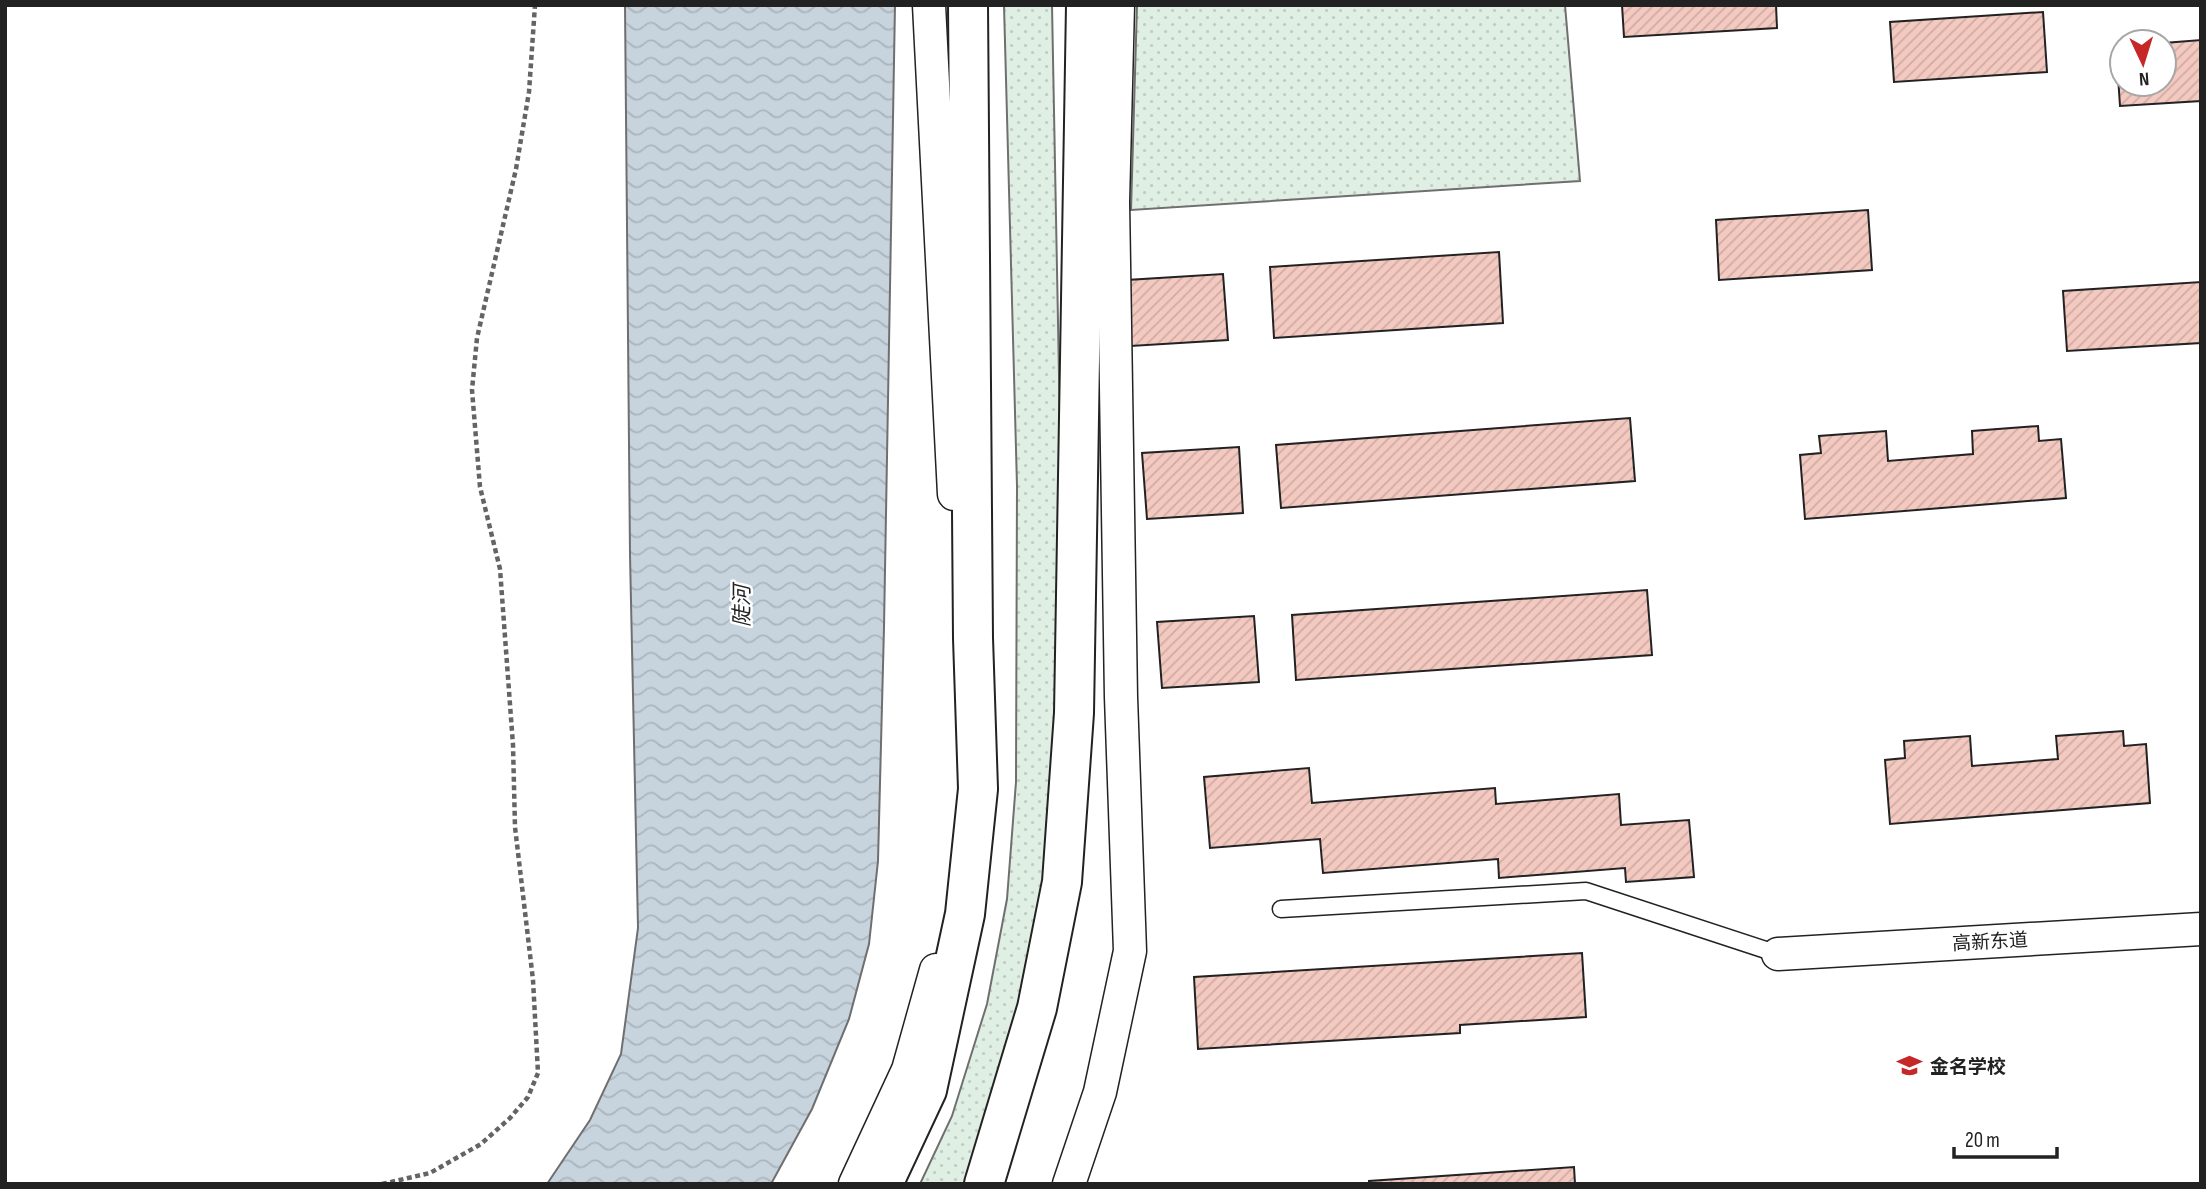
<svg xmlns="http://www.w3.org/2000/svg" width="2206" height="1189" viewBox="0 0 2206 1189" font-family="'Sofia Sans Condensed','Noto Sans SC',sans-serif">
	<defs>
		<pattern id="grass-dots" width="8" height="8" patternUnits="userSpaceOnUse" patternTransform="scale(1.75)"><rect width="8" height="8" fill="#e0efe3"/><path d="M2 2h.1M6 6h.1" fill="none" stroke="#c0cdc2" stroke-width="1.8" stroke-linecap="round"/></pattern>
		<pattern id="water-waves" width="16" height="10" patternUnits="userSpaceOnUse" patternTransform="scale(1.75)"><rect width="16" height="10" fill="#c7d3dd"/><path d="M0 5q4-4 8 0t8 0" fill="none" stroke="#abb5bd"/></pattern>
		<pattern id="building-hatch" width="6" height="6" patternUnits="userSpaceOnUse" patternTransform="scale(1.75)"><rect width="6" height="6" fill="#f3c9c0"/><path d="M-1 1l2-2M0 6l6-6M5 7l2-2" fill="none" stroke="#d0aca5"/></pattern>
	</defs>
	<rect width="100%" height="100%" fill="#fff"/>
	<g fill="url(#grass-dots)" stroke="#6f6f6f" stroke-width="2">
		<path d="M1004,5H1052L1061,481L1058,785L1045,895L1015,1046L967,1184H920L952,1116L987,1004L1007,899L1016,782L1017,486Z"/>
		<path d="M1137,5H1565L1580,181L1131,210Z"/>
	</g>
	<path fill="url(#water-waves)" stroke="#6f6f6f" stroke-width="2" d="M625,5H895L884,627L878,861L869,944L849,1019L812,1109L771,1184H547L590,1120L621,1054L638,928L630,555Z"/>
	<g fill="url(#building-hatch)" stroke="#222" stroke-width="2">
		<path d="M1622,5H1776L1777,28L1624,37Z"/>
		<path d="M2043,12L2047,72L1894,82L1890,22Z"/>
		<path d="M2201,40V101L2120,106L2116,46L2122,45V84H2164V43Z"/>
		<path d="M1868,210L1872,270L1719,280L1716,220Z"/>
		<path d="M1499,252L1503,323L1274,338L1270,267Z"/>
		<path d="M1223,274L1228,340L1131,346L1127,280Z"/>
		<path d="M2201,282V343L2067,351L2063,291Z"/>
		<path d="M1630,418L1635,481L1281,508L1276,445Z"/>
		<path d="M2038,426L2039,441L2061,439L2066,498L1805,519L1800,455L1821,453L1819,436L1886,431L1888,461L1973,454L1972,431Z"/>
		<path d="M1239,447L1243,513L1147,519L1142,453Z"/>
		<path d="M1647,590L1652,655L1296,680L1292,615Z"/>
		<path d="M1254,616L1259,682L1162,688L1157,622Z"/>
		<path d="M2123,731L2124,746L2146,744L2150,803L1890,824L1885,760L1905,758L1904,741L1970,736L1972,766L2058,759L2056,736Z"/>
		<path d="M1309,768L1312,803L1495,788L1496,804L1619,794L1621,825L1689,820L1694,877L1626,882L1625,868L1499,878L1498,859L1323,873L1320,839L1210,848L1204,777Z"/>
		<path d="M1582,953L1586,1017L1460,1025V1033L1198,1049L1194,977Z"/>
		<path d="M1574,1167L1575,1184H1369V1181Z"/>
	</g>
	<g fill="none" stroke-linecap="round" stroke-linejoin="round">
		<defs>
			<path id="lane" d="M1281,909L1586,891L1778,954"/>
			<g id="street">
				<path d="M929,5L954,494"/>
				<path d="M1778,954L2201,929"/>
				<path d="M855,1184L908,1070L936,970"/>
				<path d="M1069,1184L1100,1092L1130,951L1121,697L1113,202L1118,5"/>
			</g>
			<g id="secondary">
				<path d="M883,1184L927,1090L965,914L978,789L973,638L968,5"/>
				<path d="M984,1184L1037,1008L1062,882L1074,713L1086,5"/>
			</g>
		</defs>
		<use href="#lane" stroke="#222" stroke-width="19"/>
		<use href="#street" stroke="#222" stroke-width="35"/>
		<use href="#secondary" stroke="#222" stroke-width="42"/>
		<path stroke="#646464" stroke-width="4.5" stroke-dasharray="5 3.5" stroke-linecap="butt" d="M382,1184L430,1173L481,1144L510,1118L528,1097L538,1073L533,980L515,827L513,745L500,569L480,487L472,390L477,338L516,169L529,92L535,5"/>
		<use href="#lane" stroke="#fff" stroke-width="16"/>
		<use href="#street" stroke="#fff" stroke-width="32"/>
		<use href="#secondary" stroke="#fff" stroke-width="38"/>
	</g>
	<defs>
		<symbol id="school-bare" viewBox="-9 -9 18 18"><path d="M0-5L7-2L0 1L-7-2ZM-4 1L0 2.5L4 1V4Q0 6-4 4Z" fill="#c62828" stroke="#fff" stroke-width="2.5" paint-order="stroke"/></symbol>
	</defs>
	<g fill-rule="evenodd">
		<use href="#school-bare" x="1892" y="1048" width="35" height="35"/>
	</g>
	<g text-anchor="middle" stroke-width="5" stroke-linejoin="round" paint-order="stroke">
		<g font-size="19" fill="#222" stroke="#fff">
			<text transform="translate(1990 941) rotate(-3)" y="7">高新东道</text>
		</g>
		<g font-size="19" font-weight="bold" fill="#222" stroke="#fff" text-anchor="start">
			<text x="1930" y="1073">金名学校</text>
		</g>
		<g font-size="21" font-style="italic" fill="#222" stroke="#fff">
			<text transform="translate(742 606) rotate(-90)" y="7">陡河</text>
		</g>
	</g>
	<rect width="2206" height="1189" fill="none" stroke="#222222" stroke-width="14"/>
	<g transform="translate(2143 63) rotate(176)"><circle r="33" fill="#ffffff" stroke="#a7a7a7" stroke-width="2"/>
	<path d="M0-5L12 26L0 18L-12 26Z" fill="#c62828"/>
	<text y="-10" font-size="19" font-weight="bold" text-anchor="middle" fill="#222222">N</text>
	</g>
	<path d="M1954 1147v10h103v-10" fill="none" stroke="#222222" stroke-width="3.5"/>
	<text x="1965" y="1147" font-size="21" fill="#222222" stroke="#ffffff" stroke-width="5" paint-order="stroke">20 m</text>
</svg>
